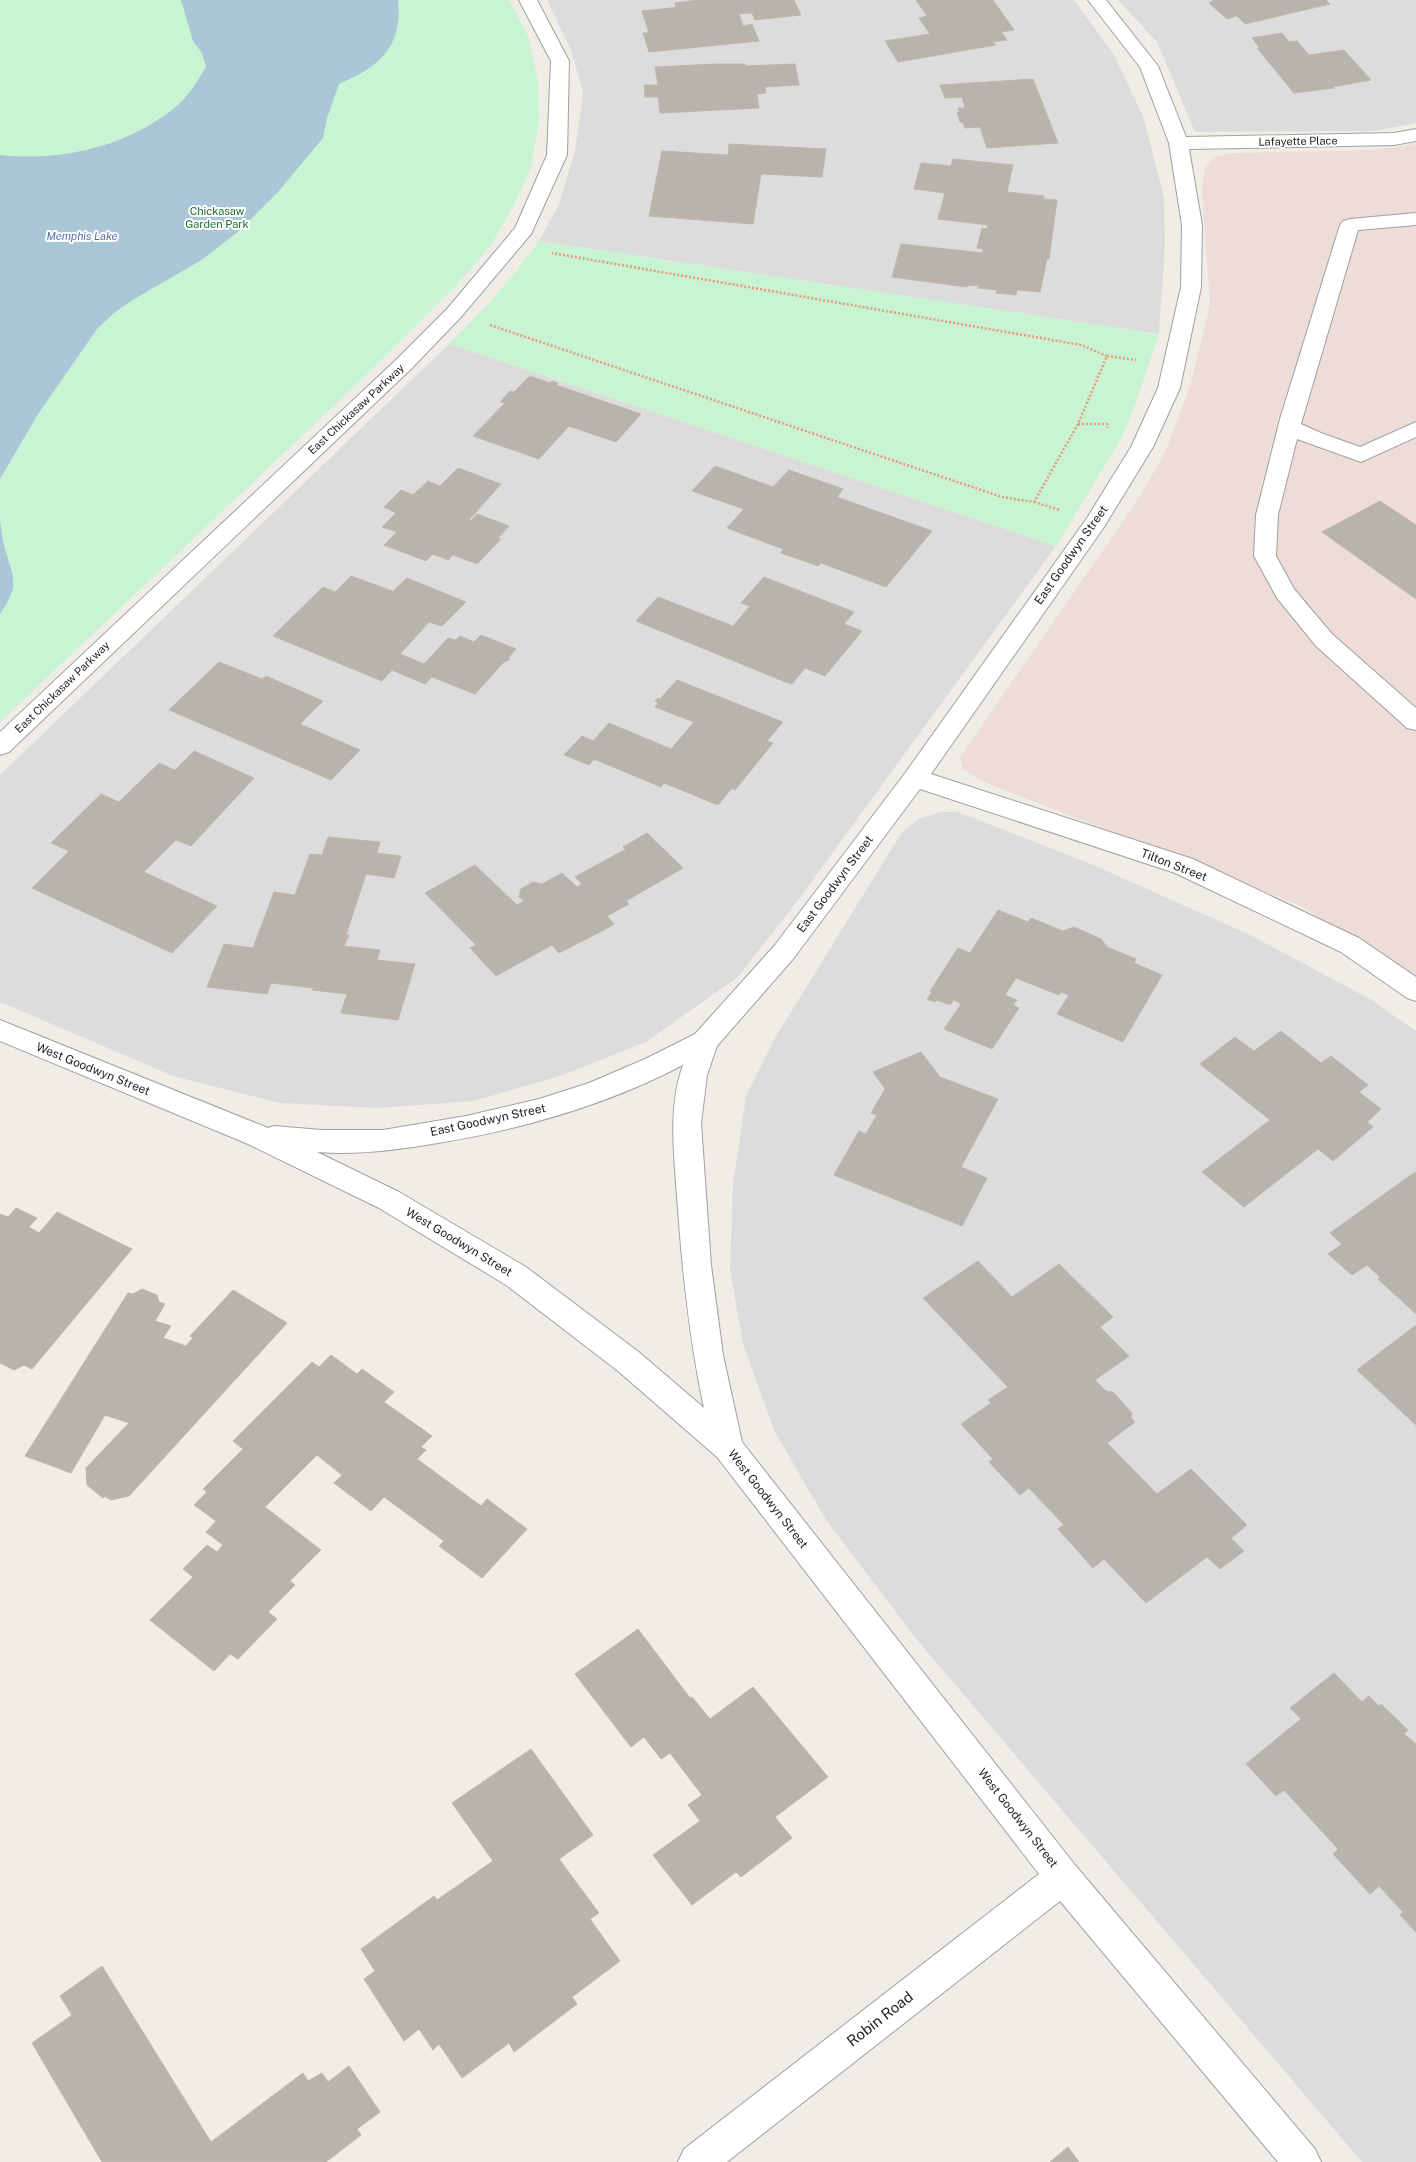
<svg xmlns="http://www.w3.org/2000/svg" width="1416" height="2162" viewBox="0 0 1416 2162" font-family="'Public Sans',sans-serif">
	<rect width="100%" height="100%" fill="#efede6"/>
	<g fill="#dddcdc">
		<path d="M547,0H1074L1114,55L1143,116L1164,197L1165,244L1159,334L539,241L559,204L575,151L583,93L571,50Z"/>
		<path d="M1118,0H1416V123L1375,131L1195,132L1157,42Z"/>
		<path d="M449,344L1056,546L801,896L738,977L646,1042L563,1075L474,1101L378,1108L280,1103L173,1076L0,1002V775Z"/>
		<path d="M940,812H958L1091,864L1250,935L1370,999L1416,1031V2162H1362L918,1641L826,1520L774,1430L743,1344L730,1269L733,1185L746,1096L775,1038L902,832L919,819Z"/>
	</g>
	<path fill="#eddcd7" d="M1416,144V976L1299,905L984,782L963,769L960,757L1133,507L1164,455L1190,387L1210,305L1202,191L1205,168L1214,157L1233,153L1374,150Z"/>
	<g fill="#c8f4d3">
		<path d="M0,0H509L528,36L538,81L539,123L531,167L514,205L491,245L456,286L363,378L0,722Z"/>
		<path d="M539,241L1159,334L1133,410L1121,439L1056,546L449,344C483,311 512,279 539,241Z"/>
	</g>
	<g fill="#abc6d7">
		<path d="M181,0H398C403,47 379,67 339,84L327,118L323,138L278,192L240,230L203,259L131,301L114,313L97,329L38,414L0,479V155C62,162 131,146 179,104C190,94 198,80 206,67L202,53L193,41Z"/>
		<path d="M0,522C2,531 2,540 5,549C14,580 20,585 0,614Z"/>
	</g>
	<g fill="#b8b3ac" stroke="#bfb7aa">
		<path d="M697,0H794L801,15L755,20L752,13L739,14L743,26L752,24L759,41L649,52L643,33H649L642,11L671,8L676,7L675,3Z"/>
		<path d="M916,0H993L1014,30L1001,32L1007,40L993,42L996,45L898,62L885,41L930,34L919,18L927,16Z"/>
		<path d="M1214,0H1326L1330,4L1245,24L1237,16L1227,19L1209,3Z"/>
		<path d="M1282,33L1289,42L1297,41L1309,55L1344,50L1371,80L1332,87L1334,88L1294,93L1257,48H1260L1252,38Z"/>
		<path d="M715,64H745L746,66L795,64L799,85L765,87L766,93L757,94L759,108L660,113L658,97H645L644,85H658L655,67Z"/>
		<path d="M1033,79L1058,143L987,148L980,127L965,128L963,122H960L957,112H960L958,108H965L962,97L945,98L940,85Z"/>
		<path d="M729,144L826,149L822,177L761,174L753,224L649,216L662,151L728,155Z"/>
		<path d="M953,159L1013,165L1007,192L1044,196L1043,199L1057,200L1049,259H1047L1040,292L1017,290L1016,295L996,293L997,290L978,288L979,286L968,285L967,287L892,277L901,244L983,253V249L977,248L982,228L987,229L988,225L938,219L945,193L914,189L921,163L951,166Z"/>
		<path d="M530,376L550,383L552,381L558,383L556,385L641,414L616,442L569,426L539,459L473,436L505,403L500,402L510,391L514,392Z"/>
		<path d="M715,466L773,487L789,470L843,489L837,497L932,531L886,587L821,563L818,566L781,553L783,549L727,528L744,509L692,491Z"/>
		<path d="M458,468L501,484L469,520L471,521L477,514L509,526L498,538L501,539L477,564L453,555L448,560L433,554L426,561L384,545L397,532L382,527L396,513L384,507L401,490L413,495L428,481L440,486Z"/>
		<path d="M1380,501L1416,525V599L1322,532Z"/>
		<path d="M351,576L392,591L391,593L407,578L466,602L442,626L429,622L400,654L424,664L448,638L456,640L460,636L474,642L481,635L516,649L508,658L510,659L503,663L475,694L432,677L425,684L392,670L382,681L273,636L323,587L335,592Z"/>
		<path d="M764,577L854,612L844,624L862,631L825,676L805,668L792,684L783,681L636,621L658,597L733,626L750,606L741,603Z"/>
		<path d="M219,662L262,679L266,676L323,701L300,724L360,750L331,780L169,710Z"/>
		<path d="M677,680L783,722L767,741L773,743L735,790L732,788L718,805L664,783L661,787L594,759L589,765L564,755L582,736L593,741L609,723L671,749L694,722L655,707L658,703L655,701L658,698L660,699Z"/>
		<path d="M194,751L254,778L191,846L176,840L144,872L217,906L172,953L32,888L69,851L51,843L101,794L119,802L159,763L175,770Z"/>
		<path d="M647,833L683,868L626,901L629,904L607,916L614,924L604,930L559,953L552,945L496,976L470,948L476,945L425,893L475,865L517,905L524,901L519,897L521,889L533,882L542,884L562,873L577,887L582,884L575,877L626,849L623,847Z"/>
		<path d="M328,837L380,842L377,853L401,856L394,878L366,874L346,935H349L344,946L380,950L377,960L415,964L398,1020L341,1013L347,994L312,990L314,988L271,983L267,994L207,987L224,944L253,948L274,892L295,895L310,854L322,855Z"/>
		<path d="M998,910L1028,922L1031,918L1063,931L1074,927L1101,939L1107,947L1136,959L1134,963L1162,975L1123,1042L1057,1014L1069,995L1061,992L1059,995L1016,978L1005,995L1017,1000L1013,1005L1019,1008L992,1049L944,1029L961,1004L954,1000L950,1005L937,1000L935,1002L927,999L932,992L930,991L958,948L970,953Z"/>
		<path d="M1281,1031L1321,1063L1331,1056L1368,1085L1359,1092L1381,1109L1367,1122L1373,1127L1333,1161L1318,1149L1244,1207L1202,1172L1270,1120L1200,1064L1235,1037L1254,1051Z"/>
		<path d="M921,1052L940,1077L998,1099L961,1167L987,1178L962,1226L834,1175L859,1131L866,1134L877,1115L871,1113L885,1089L873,1072Z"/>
		<path d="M1415,1172L1416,1173V1314L1378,1279L1380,1277L1367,1265L1352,1275L1328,1254L1342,1244L1330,1233Z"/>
		<path d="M16,1208L37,1218L29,1227L39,1233L57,1212L132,1249L32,1369L24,1365L14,1370L0,1363V1214L8,1217Z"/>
		<path d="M978,1261L1012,1297L1059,1264L1113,1317L1100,1327L1129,1356L1095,1380L1106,1391L1113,1392L1132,1413L1131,1418L1135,1422L1107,1443L1157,1494L1191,1469L1247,1525L1231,1538L1244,1551L1220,1569L1207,1557L1146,1603L1104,1559L1093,1568L1058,1529L1064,1525L1029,1488L1020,1495L989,1462L993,1459L961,1424L991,1403L988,1400L1008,1387L923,1298Z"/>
		<path d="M142,1289L157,1295L159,1302L165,1304L155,1321L171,1326L163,1338L186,1346L193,1338L190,1336L233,1290L287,1323L129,1496L111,1500L104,1496L103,1498L87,1485L86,1468L129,1423L105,1415L71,1473L25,1456L128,1293L133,1294Z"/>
		<path d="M1416,1325V1425L1357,1370Z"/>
		<path d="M331,1355L357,1374L362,1369L394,1392L384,1402L432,1436L421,1447L426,1450L417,1459L481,1506L487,1499L527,1529L482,1578L439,1546L444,1541L384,1497L371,1511L334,1483L342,1475L317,1455L265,1507L321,1550L290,1581L295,1585L268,1612L277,1619L238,1659L230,1654L214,1671L150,1620L193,1577L183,1569L207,1545L217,1552L223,1545L206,1532L216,1521L194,1505L207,1492L203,1489L243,1449L233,1441L312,1362L319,1367Z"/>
		<path d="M638,1629L690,1698L692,1697L710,1719L753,1687L828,1777L775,1817L792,1838L741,1877L736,1872L692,1905L653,1855L700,1821L688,1805L702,1795L670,1753L661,1759L644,1737L631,1747L575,1674Z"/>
		<path d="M1334,1673L1362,1702L1369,1696L1379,1706L1381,1704L1408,1730L1404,1734L1416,1744V1932L1400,1915L1403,1912L1379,1886L1370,1894L1333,1854L1338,1849L1284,1790L1276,1796L1246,1764L1301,1719L1290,1708Z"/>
		<path d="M531,1749L593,1835L559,1859L599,1913L590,1919L620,1961L572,1997L577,2004L514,2052L509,2043L462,2078L439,2044L433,2050L419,2029L404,2041L364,1979L375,1971L361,1949L434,1896L437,1900L493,1861L452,1803Z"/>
		<path d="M102,1966L211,2142L303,2073L308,2081L322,2073L328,2082L349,2066L380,2112L357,2129L361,2135L326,2162H102L32,2043L72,2015L60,1996Z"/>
		<path d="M1068,2147L1079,2162H1050Z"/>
	</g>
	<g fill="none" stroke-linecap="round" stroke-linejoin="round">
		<defs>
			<g id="minor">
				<path d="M519,0H537L569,61L567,155L531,234L461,317L412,368L9,752L0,755V732L398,358L447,309L515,228L547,155L551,61Z"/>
				<path d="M1088,0H1106L1158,66L1186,137L1394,133L1416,129V141L1394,145L1189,149L1202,225L1201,287L1180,388L1153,447L1104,527L931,774L1193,859L1359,938L1416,977V1001L1407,998L1341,952L1175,873L920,789L793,959L717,1046L707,1075L701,1123L711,1265L723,1355L742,1442L1075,1865L1315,2149L1321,2162H1278L1060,1901L727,2162H678L684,2149L1039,1874L717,1457L618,1371L506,1285L379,1208L248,1144L0,1041V1020L268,1128L274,1126L322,1130H383L466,1116L539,1099L589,1083L645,1059L695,1034L775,945L906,772L1087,518L1131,447L1158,388L1181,287L1182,225L1169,143L1140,67ZM683,1065C668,1106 674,1154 677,1197C682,1268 689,1338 704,1408L640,1353L526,1267L399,1192L317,1152C358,1155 397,1150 438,1143C522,1129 607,1105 683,1065Z"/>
				<path d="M1416,213V225L1358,230L1301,424L1321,433L1360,447L1416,422V437L1361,462L1297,439L1278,515L1276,556L1294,589L1332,634L1416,708V730L1407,728L1316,646L1277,598L1254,556L1256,515L1280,419L1340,225L1343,221L1350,219Z"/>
			</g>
		</defs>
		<use href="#minor" stroke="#a0a0a0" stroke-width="2"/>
		<g stroke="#eb997b" stroke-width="2.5" stroke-dasharray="2 2" stroke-linecap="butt">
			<path d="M490,325L1002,497L1034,502L1078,424L1107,356L1081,345L552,253"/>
			<path d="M1107,356L1136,360"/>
			<path d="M1078,424H1107L1108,428"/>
			<path d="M1034,502L1060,510"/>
		</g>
		<use href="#minor" fill="#fff" fill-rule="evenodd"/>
	</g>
	<g text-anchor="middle" stroke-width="4" stroke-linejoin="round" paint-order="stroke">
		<g font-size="11" fill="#1f1f1f" stroke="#fff">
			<text transform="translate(1298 141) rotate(-1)" y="4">Lafayette Place</text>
			<text transform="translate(356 409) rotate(-43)" y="4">East Chickasaw Parkway</text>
			<text transform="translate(62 687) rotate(-44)" y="4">East Chickasaw Parkway</text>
		</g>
		<g font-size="11" fill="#18722f" stroke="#fff">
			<text x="217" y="215">Chickasaw<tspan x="217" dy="13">Garden Park</tspan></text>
		</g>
		<g font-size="11" font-style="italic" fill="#556fa4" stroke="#fff">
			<text x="82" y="240">Memphis Lake</text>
		</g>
		<g font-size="12" fill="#1f1f1f" stroke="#fff">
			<text transform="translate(1071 555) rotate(-55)" y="4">East Goodwyn Street</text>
			<text transform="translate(1174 865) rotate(21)" y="4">Tilton Street</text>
			<text transform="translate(835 884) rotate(-53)" y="4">East Goodwyn Street</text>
			<text transform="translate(93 1069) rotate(22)" y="4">West Goodwyn Street</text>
			<text transform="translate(488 1120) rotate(-12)" y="4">East Goodwyn Street</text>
			<text transform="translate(459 1242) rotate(31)" y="4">West Goodwyn Street</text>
			<text transform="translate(768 1499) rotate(52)" y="4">West Goodwyn Street</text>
			<text transform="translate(1018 1818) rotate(52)" y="4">West Goodwyn Street</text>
		</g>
		<g font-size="15" fill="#1f1f1f" stroke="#fff">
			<text transform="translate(880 2019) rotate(-38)" y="5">Robin Road</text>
		</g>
	</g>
</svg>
